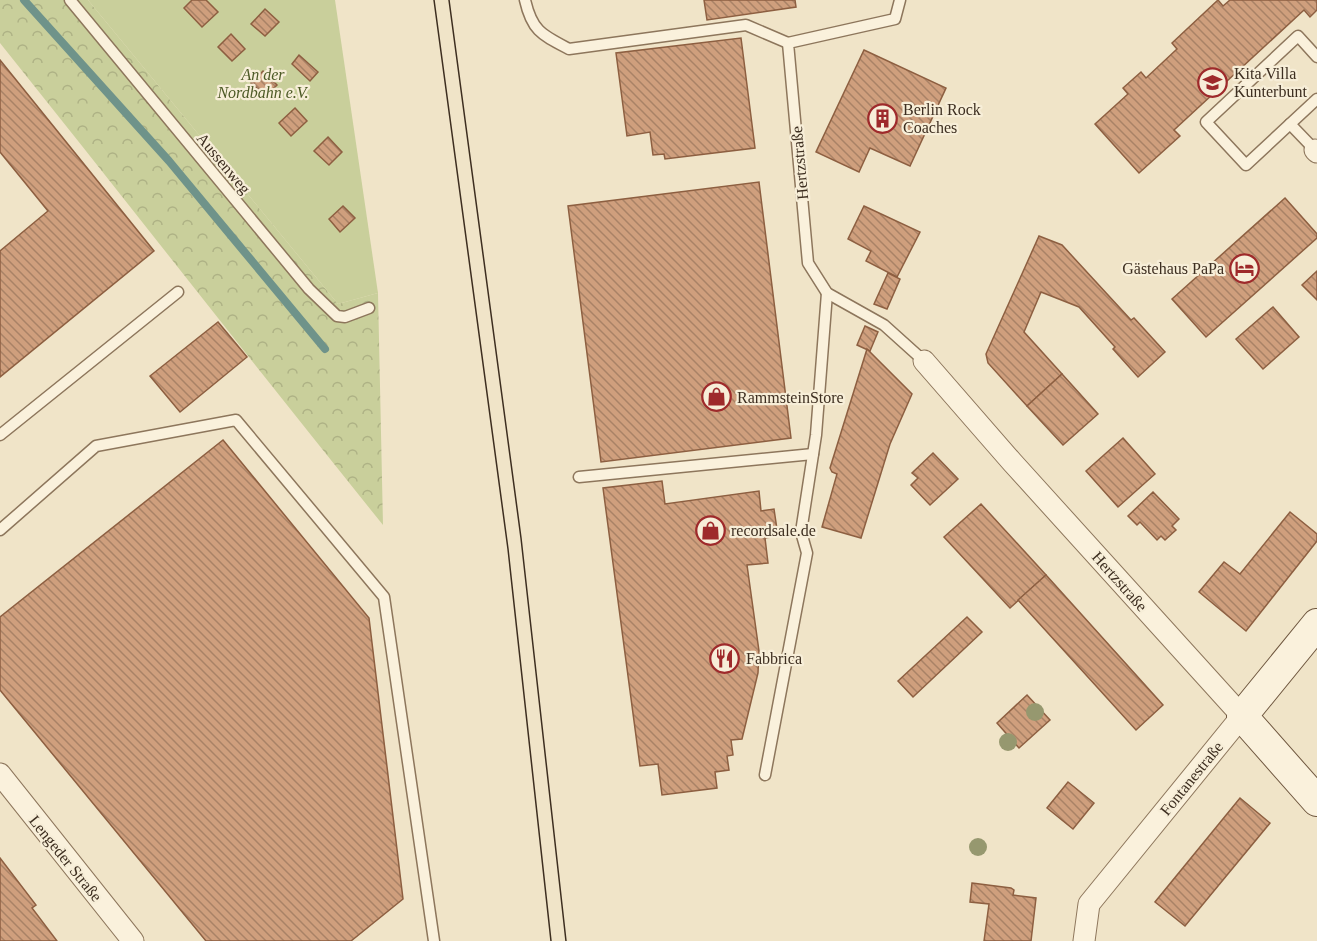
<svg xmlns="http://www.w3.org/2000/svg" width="1317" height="941" viewBox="0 0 1317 941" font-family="Georgia,serif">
	<defs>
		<pattern id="park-crowns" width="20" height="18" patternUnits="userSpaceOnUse" patternTransform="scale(1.5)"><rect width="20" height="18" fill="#c9cf9b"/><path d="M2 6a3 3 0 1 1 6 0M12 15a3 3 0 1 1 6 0" fill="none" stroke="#aeb285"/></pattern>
		<pattern id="building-back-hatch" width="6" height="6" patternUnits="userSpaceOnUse" patternTransform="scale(1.5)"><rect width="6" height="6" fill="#cf9f7d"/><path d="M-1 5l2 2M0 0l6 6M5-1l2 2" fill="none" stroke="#a98266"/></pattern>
	</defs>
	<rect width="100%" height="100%" fill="#f0e4c8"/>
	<path fill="url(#park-crowns)" d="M0,0H88L338,304L378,293L383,525C254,365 128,203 0,43Z"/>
	<path fill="#c9cf9b" d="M88,0H335L378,293L338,304Z"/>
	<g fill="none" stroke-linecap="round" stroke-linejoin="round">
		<path stroke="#6f938a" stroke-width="8" d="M24,0L169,161L325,349"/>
	</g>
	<g fill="url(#building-back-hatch)" stroke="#8d5f41" stroke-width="1.5">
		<path d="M192,0H206L218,12L202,27L184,8Z"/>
		<path d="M704,0H795L796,7L707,20Z"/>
		<path d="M1218,0L1223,6L1230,0H1317V10L1310,17L1304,10L1174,130L1180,136L1139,173L1095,124L1128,94L1123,88L1141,72L1146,78L1177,49L1172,43Z"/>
		<path d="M265,9L279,22L265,36L251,24Z"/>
		<path d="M231,34L245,49L232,61L218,47Z"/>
		<path d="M741,38L755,148L665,159L664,154L653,155L650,132L627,136L616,53Z"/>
		<path d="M864,50L946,88L910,166L870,148L859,172L816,152Z"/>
		<path d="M299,55L318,72L310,81L292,64Z"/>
		<path d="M0,60L154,251L0,377V251L48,211L0,152Z"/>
		<path d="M263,71L277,85L266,96L251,83Z"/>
		<path d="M295,108L307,121L291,136L279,123Z"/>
		<path d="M328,137L342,152L329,165L314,151Z"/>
		<path d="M759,182L791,438L601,462L568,206Z"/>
		<path d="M1285,198L1317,234V238L1206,337L1172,299Z"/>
		<path d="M343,206L355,218L340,232L329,219Z"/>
		<path d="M864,206L920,232L897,277L866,261L871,251L848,239Z"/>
		<path d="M1039,236L1062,245L1131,320L1134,318L1165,352L1138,377L1113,349L1115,347L1079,307L1041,292L1024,332L1062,374L1027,406L988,363L986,354Z"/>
		<path d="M1317,271V300L1302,285Z"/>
		<path d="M888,273L900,279L887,309L874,304Z"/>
		<path d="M1273,307L1299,337L1263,369L1236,339Z"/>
		<path d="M218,322L247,357L180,412L150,376Z"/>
		<path d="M865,326L878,332L870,351L857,345Z"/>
		<path d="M867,349L912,394L890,444L861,538L822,527L837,474L832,472L830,468Z"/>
		<path d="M1062,374L1098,414L1063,445L1027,406Z"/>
		<path d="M1123,438L1155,474L1118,507L1086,471Z"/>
		<path d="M223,440L369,618L403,899L351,941H206L0,690V617Z"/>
		<path d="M933,453L958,479L930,505L911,485L918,478L912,473Z"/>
		<path d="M662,481L665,504L759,491L761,511L774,509L778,536L765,538L768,563L747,565L759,651L758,673L742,739L731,740L733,755L727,756L729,770L715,772L717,788L662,795L658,764L640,766L603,488Z"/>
		<path d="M1153,492L1179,519L1172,526L1176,530L1165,540L1161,536L1157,540L1140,522L1137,525L1128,516Z"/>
		<path d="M981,504L1046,575L1010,608L944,537Z"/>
		<path d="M1290,512L1317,534V541L1246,631L1199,592L1224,562L1240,574Z"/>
		<path d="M1046,575L1163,705L1136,730L1018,600Z"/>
		<path d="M967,617L982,632L913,697L898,681Z"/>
		<path d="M1027,695L1050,720L1019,748L997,723Z"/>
		<path d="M1068,782L1094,803L1073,829L1047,808Z"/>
		<path d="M1240,798L1270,823L1185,926L1155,902Z"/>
		<path d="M0,858L36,905L32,908L57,941H0Z"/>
		<path d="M972,883L1011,888L1014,890L1013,895L1036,898L1031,941H984L989,904L970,902Z"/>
	</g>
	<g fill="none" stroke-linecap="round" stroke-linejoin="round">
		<defs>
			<g id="lane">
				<path d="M70,0L309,289L337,316L345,317L369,308"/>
				<path d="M525,0C532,31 542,35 569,49L746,25L788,43"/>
				<path d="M900,0L895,19L788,43L808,263L827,293L884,325L924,361"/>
				<path d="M1317,57L1298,36L1206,122L1246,165L1317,99"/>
				<path d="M1290,124L1315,150"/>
				<path d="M0,435L178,292"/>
				<path d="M579,477L813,454"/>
				<path d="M0,530L96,446L236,420L384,597L434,941"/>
				<path d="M765,775L807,553L801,532L816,435L827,293"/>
			</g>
			<g id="street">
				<path d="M1315,150L1317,152"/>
				<path d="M924,361L1012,462L1242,716L1089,904L1084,941"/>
				<path d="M0,774L133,941"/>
			</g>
			<path id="secondary" d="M1317,624L1242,716L1317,801"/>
		</defs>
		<use href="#lane" stroke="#8d765c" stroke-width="13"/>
		<use href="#street" stroke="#8d765c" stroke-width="23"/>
		<use href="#secondary" stroke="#6f573f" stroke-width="32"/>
		<use href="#lane" stroke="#faf1dc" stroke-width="10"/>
		<use href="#street" stroke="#faf1dc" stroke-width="21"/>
		<use href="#secondary" stroke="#faf1dc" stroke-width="30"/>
		<g stroke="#3d2e20" stroke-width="1.5">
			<path d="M434,0L508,549L551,941"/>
			<path d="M449,0L521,538L566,941"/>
		</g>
	</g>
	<g fill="#96986f">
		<circle cx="1035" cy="712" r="9"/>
		<circle cx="1008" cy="742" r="9"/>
		<circle cx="978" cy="847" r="9"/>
	</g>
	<defs>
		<symbol id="school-ring" viewBox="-11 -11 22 22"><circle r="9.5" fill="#f7eed8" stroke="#9e2a2b" stroke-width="1.5"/><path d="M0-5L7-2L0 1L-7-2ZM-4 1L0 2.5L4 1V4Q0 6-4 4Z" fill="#9e2a2b"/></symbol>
		<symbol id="building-ring" viewBox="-11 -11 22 22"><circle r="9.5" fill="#f7eed8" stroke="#9e2a2b" stroke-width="1.5"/><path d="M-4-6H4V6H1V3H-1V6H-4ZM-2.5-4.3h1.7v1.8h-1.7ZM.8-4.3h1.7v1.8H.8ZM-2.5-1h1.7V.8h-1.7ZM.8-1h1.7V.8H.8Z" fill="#9e2a2b"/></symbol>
		<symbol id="hotel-ring" viewBox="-11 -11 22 22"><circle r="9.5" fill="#f7eed8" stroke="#9e2a2b" stroke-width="1.5"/><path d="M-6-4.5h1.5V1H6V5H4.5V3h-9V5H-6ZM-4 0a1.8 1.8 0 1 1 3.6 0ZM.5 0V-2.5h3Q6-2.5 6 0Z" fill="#9e2a2b"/></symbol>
		<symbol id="shop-ring" viewBox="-11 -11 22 22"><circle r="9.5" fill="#f7eed8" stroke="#9e2a2b" stroke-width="1.5"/><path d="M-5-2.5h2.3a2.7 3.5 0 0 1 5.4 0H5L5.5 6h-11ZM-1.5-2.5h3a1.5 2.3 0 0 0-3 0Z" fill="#9e2a2b"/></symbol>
		<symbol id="restaurant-ring" viewBox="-11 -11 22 22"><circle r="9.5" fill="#f7eed8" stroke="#9e2a2b" stroke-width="1.5"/><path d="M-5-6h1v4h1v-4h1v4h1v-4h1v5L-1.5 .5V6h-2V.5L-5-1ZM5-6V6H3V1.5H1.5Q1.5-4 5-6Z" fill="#9e2a2b"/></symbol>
	</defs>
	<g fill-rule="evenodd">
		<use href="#school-ring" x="1196" y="66" width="33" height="33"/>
		<use href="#building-ring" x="866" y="102" width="33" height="33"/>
		<use href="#hotel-ring" x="1228" y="252" width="33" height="33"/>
		<use href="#shop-ring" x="700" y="380" width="33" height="33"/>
		<use href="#shop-ring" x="694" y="514" width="33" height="33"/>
		<use href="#restaurant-ring" x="708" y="642" width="33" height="33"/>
	</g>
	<g text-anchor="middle" stroke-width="4.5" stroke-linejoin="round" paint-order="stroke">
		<g font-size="16" fill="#3d2e20" stroke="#f7eed8" text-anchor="start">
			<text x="1234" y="79">Kita Villa<tspan x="1234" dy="18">Kunterbunt</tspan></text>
			<text x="903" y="115">Berlin Rock<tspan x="903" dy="18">Coaches</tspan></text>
			<text x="1224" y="274" text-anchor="end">Gästehaus PaPa</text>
			<text x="737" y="403">RammsteinStore</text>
			<text x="731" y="536">recordsale.de</text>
			<text x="746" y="664">Fabbrica</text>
		</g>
		<g font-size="16" font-style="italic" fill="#4d5a26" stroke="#f7eed8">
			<text x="263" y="80">An der<tspan x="263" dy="18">Nordbahn e.V.</tspan></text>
		</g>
		<g font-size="16" fill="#3d2e20" stroke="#f7eed8">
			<text transform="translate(224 163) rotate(50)" y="6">Aussenweg</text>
			<text transform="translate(799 163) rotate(-95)" y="6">Hertzstraße</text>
			<text transform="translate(1120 581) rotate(48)" y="6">Hertzstraße</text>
			<text transform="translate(1191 778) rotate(-51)" y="6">Fontanestraße</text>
			<text transform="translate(66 858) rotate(51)" y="6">Lengeder Straße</text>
		</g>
	</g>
</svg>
